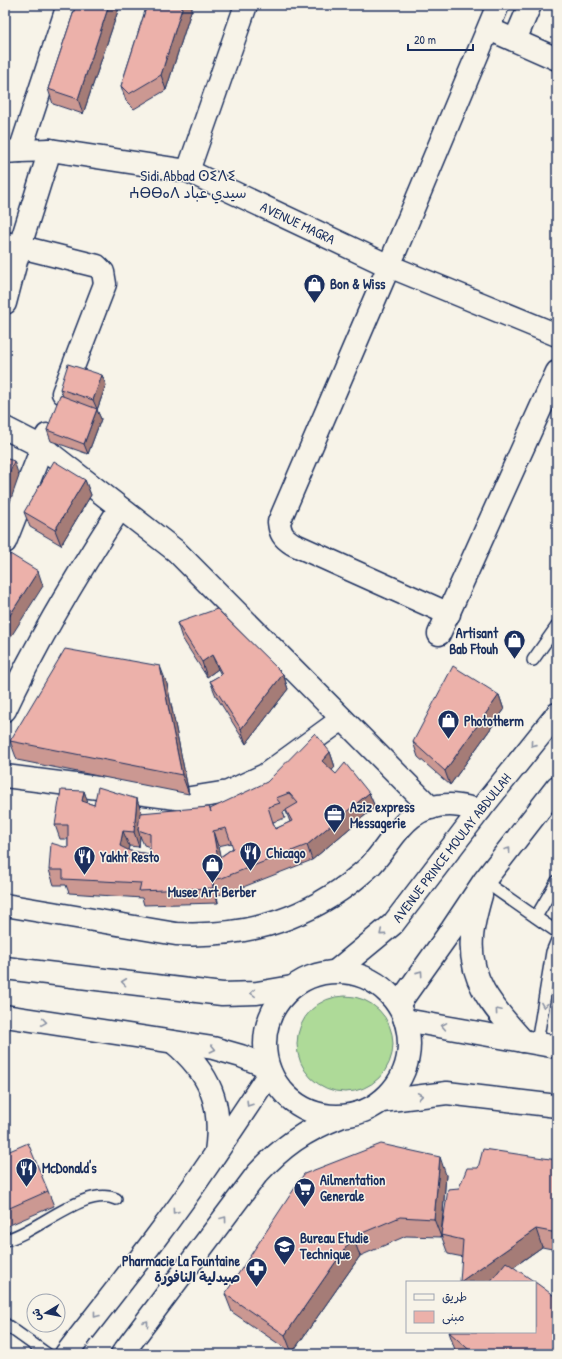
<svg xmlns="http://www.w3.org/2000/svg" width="562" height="1359" viewBox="0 0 562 1359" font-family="'Patrick Hand','Playpen Sans Arabic','Noto Sans Tifinagh',sans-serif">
	<rect width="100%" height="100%" fill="#f7f3e8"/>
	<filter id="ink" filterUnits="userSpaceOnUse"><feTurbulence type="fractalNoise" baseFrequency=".025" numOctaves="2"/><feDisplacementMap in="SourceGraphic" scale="8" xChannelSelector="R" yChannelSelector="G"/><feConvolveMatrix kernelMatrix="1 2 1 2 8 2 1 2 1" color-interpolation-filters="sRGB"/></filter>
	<g filter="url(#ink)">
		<circle fill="#aeda98" stroke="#64847b" cx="345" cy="1044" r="48"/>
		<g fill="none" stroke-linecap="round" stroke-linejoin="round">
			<defs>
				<g id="service">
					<path d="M533,660L557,626"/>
					<path d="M484,881L557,932"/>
					<path d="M536,917L557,881"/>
					<path d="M537,1043L552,952L557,940"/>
					<path d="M5,1240C35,1234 85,1185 116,1199"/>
					<path d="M5,1324L47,1354"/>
				</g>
				<g id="minor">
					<path d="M489,29L557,59"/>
					<path d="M515,40L530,5"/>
					<path d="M20,151L68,5"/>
					<path id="s1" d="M5,152L20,151L50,150L188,171L389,266L557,335"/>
					<path d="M188,171L246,5"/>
					<path d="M5,243L97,266L103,272L105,284L63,393"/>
					<path d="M5,303L20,246L50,150"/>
					<path d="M5,428L42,447L176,551L431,808"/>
					<path d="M5,542L47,435"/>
					<path d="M449,614L293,544C283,538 280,533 279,522L389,266L498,5"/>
					<path d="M439,634L557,372"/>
					<path d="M5,710C38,639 78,573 120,508"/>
					<path d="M5,776L184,799L228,792L265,775L342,719"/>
					<path d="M5,905L176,934C242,937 297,923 350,883C357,877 365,871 371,865C396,838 405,805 450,805C460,805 470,808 480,810"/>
				</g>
				<g id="primary">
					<path d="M481,895C477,909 473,923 472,937C468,982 496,1010 523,1041"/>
					<path d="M5,968L222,994L257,993L292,987"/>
					<path id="s2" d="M336,971L393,924L480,810L557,714"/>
					<circle cx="337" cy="1044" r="72"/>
					<path d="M398,1005L452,929L484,881L557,787"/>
					<path d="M5,1016L213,1048L241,1056L268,1067"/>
					<path d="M405,1020L557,1047"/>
					<path d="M173,1042C210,1073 223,1104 216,1152"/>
					<path d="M382,1101L447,1093L557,1106"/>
					<path d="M66,1354C114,1292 164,1230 208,1165C229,1134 250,1103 270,1072"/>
					<path d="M122,1354L257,1174C283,1146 304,1131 340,1117"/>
				</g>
			</defs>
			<use href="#service" stroke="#1b2f5e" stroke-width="14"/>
			<use href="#minor" stroke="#1b2f5e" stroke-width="25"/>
			<use href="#primary" stroke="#1b2f5e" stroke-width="25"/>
			<use href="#service" stroke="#f7f3e8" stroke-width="11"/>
			<use href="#minor" stroke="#f7f3e8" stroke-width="22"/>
			<use href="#primary" stroke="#f7f3e8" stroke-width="22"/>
		</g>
		<g fill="#cb9892" stroke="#1b2f5e" fill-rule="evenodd">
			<path d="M76,5H120L83,114L53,104L48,89Z"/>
			<path d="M147,5H193L166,90L134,109L126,101L121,86Z"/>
			<path d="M106,385L97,410L101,419L88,454L51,441L47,430L63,396L60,389Z"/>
			<path d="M85,480L91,495L61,545L30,527L24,512Z"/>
			<path d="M177,623L283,674L288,689L246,744L216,696L210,681L221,675L218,669L207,677L182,638Z"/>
			<path d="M167,684L189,794L17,760L10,741Z"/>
			<path d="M499,695L504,710L450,785L418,757L413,742Z"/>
			<path d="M330,752L335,767L332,770L336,774L369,793L375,807L312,860L228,893L217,895L218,903L144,905L142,898L69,893L66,885H54L49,870L68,848V839H60L55,825L84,791L88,803L94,805L142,813L211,810ZM286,811L290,822L275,829L273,822L285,818L283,812ZM140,836L144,845L150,847V854L130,851L128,850L129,846L139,847ZM232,843L233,848L220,857L218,846Z"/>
			<path d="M5,1153L48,1191L54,1206L5,1227Z"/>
			<path d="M557,1160V1250L542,1247L514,1267L448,1254L441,1235L478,1168Z"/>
			<path d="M446,1175L441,1237L406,1236L360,1256L292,1353L232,1312L225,1294Z"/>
			<path d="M449,1332L557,1354H460L455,1350Z"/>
		</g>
		<g fill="#a57c77" stroke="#1b2f5e">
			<path d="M109,5H120L83,114L78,99Z"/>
			<path d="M183,5H193L166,90L161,75Z"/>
			<path d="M102,375L106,385L97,410L101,419L88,454L84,444L97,409L93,400Z"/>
			<path d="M14,461L19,476L5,516V485Z"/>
			<path d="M85,480L91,495L61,545L55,530Z"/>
			<path d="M38,571L43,586L5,646V623Z"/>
			<path d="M212,655L218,669L207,677L202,662Z"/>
			<path d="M160,666L167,684L189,794L182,775Z"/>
			<path d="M283,674L288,689L246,744L241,729Z"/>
			<path d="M499,695L504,710L450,785L445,771Z"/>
			<path d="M330,752L335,767L327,776L322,761Z"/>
			<path d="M84,791L89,806L82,801Z"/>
			<path d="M369,793L375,807L312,860L307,845Z"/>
			<path d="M137,799L142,814L138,830L140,836L139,847L134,832Z"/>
			<path d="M123,831L129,846L126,861L120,846Z"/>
			<path d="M213,831L218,846L224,874L218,859Z"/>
			<path d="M212,880L217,895L218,903L213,888Z"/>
			<path d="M440,1157L446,1175L441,1237L434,1219Z"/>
			<path d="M536,1229L542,1247L492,1282H460Z"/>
			<path d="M353,1237L360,1256L292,1353L285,1335Z"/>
		</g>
		<g fill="#ecb1aa" stroke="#1b2f5e" fill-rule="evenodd">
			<path d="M76,5H109L78,99L48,89Z"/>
			<path d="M147,5H183L161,75L129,94L121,86Z"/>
			<path d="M68,364L102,375L93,400L60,389Z"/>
			<path d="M60,395L97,409L84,444L47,430Z"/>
			<path d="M5,458L14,461L5,485Z"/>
			<path d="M54,461L85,480L55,530L24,512Z"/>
			<path d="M10,554L38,571L5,623V561Z"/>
			<path d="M217,609L283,674L241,729L210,681L222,674L212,655L202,662L177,623Z"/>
			<path d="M65,649L160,666L182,775L10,741Z"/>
			<path d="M453,666L499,695L445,771L413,742Z"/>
			<path d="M315,733L330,752L322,761L336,774L345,763L369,793L307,845L222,878L212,880L213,888L139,891L141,883L63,879V870H49L51,843L68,848V825H55L61,790L84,791L82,801L94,805L98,787L137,799L134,832L123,831L120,846L130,851L150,854V834L138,830L140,813L209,807L211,812L210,809L267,782ZM289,793L298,803L286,810L292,821L275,829L268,807L280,803L276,798ZM226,828L233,848L218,859L213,831Z"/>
			<path d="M28,1143L48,1191L5,1210V1153Z"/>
			<path d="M381,1144L440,1157L434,1219L400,1217L353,1237L285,1335L225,1294L304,1174Z"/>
			<path d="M483,1149L557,1160V1233L536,1229L460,1282L463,1240L441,1235L448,1189L459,1188L467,1168H478Z"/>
			<path d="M506,1262L535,1282H490Z"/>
			<path d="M535,1282L557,1298V1354H474L449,1332H535Z"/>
		</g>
		<defs><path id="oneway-chevron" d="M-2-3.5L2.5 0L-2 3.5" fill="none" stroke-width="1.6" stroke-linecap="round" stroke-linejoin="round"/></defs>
		<g stroke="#8991a3">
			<use href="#oneway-chevron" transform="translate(533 744) rotate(129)"/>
			<use href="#oneway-chevron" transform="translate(508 850) rotate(-52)"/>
			<use href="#oneway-chevron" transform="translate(382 933) rotate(140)"/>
			<use href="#oneway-chevron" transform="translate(420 973) rotate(-55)"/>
			<use href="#oneway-chevron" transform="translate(124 982) rotate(-173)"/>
			<use href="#oneway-chevron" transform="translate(253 993) rotate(176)"/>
			<use href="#oneway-chevron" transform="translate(544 1005) rotate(99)"/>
			<use href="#oneway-chevron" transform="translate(498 1011) rotate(-130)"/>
			<use href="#oneway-chevron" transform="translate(44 1022) rotate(9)"/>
			<use href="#oneway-chevron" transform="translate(444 1026) rotate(-170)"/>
			<use href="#oneway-chevron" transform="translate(213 1049) rotate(13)"/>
			<use href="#oneway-chevron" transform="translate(420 1096) rotate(-8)"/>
			<use href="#oneway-chevron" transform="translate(249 1104) rotate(123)"/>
			<use href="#oneway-chevron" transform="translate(175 1211) rotate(126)"/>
			<use href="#oneway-chevron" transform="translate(224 1219) rotate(-53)"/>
			<use href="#oneway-chevron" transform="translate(96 1315) rotate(128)"/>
			<use href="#oneway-chevron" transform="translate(146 1323) rotate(-53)"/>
		</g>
	</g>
	<defs>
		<symbol id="shop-pin" viewBox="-11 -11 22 30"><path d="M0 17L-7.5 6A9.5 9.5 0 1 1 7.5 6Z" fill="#1b2f5e" stroke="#f7f3e8"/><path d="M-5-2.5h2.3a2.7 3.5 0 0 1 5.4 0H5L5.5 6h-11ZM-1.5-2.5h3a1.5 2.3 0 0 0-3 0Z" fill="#fff"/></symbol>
		<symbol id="office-pin" viewBox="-11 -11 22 30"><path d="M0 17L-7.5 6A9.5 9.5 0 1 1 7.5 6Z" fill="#1b2f5e" stroke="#f7f3e8"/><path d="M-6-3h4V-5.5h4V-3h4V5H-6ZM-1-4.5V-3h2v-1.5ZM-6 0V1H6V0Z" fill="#fff"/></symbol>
		<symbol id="restaurant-pin" viewBox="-11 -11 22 30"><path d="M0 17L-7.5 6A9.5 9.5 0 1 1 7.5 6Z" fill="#1b2f5e" stroke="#f7f3e8"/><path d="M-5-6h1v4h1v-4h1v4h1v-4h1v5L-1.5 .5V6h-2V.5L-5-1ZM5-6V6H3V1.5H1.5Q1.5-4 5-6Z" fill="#fff"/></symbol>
		<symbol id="supermarket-pin" viewBox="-11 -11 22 30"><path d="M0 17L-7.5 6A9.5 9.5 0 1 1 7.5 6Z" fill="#1b2f5e" stroke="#f7f3e8"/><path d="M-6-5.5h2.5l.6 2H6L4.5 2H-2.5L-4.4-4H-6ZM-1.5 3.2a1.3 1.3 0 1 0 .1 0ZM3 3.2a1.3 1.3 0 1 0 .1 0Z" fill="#fff"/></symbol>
		<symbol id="school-pin" viewBox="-11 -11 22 30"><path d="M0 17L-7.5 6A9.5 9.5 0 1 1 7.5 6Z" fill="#1b2f5e" stroke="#f7f3e8"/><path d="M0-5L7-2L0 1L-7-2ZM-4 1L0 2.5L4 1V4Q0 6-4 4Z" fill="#fff"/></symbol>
		<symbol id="pharmacy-pin" viewBox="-11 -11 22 30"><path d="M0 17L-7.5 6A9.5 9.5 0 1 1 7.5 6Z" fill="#1b2f5e" stroke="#f7f3e8"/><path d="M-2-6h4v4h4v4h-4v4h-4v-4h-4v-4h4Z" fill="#fff"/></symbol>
	</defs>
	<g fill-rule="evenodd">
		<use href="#shop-pin" x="302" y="272" width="25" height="34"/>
		<use href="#shop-pin" x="502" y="628" width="25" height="34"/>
		<use href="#shop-pin" x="436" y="708" width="25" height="34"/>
		<use href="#office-pin" x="322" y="802" width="25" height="34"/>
		<use href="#restaurant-pin" x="238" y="840" width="25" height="34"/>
		<use href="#restaurant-pin" x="72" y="844" width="25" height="34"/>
		<use href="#shop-pin" x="200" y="852" width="25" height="34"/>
		<use href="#restaurant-pin" x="14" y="1156" width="25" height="34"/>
		<use href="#supermarket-pin" x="292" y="1176" width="25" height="34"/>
		<use href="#school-pin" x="272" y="1234" width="25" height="34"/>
		<use href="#pharmacy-pin" x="244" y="1256" width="25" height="34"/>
	</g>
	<g text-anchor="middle" stroke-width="3" stroke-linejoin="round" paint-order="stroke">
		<g font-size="14" fill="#1b2f5e" stroke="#f7f3e8">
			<text dy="5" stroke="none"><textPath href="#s1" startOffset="306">AVENUE MAGRA</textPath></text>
			<text dy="5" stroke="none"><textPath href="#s2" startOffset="170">AVENUE PRINCE MOULAY ABDULLAH</textPath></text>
		</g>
		<g font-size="14" font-weight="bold" fill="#1b2f5e" stroke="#f7f3e8" text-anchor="start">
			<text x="330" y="289">Bon &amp; Wiss</text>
			<text x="498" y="638" text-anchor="end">Artisant<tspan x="498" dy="16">Bab Ftouh</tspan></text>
			<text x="464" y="726">Phototherm</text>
			<text x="350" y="812">Aziz express<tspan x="350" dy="16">Messagerie</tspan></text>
			<text x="266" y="858">Chicago</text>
			<text x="100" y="862">Yakht Resto</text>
			<text x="212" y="897" text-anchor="middle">Musee Art Berber</text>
			<text x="42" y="1173">McDonald's</text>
			<text x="320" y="1185">Ailmentation<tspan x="320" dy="16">Generale</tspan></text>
			<text x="300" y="1243">Bureau Etudie<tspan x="300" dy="16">Technique</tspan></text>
			<text x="240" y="1266" text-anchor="end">Pharmacie La Fountaine<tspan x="240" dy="16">صيدلية النافورة</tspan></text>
		</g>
		<g font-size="15" fill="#1b2f5e" stroke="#f7f3e8">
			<text x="188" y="181">Sidi Abbad ⵙⵉⴷⵉ<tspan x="188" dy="17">ⵄⴱⴱⴰⴷ سيدي عباد</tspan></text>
		</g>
	</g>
	<rect width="562" height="1359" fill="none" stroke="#f7f3e8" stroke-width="20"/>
	<rect x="10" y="10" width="542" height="1339" fill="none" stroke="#1b2f5e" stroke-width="1.5" filter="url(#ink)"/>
	<rect x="406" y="1281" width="130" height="52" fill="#f7f3e8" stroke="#9fa5b1"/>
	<rect x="414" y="1294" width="20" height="6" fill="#f7f3e8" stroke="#9fa5b1"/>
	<text x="442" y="1301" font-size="12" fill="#1b2f5e">طريق</text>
	<rect x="414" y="1311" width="20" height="12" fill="#ecb1aa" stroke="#9fa5b1"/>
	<text x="442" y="1321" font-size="12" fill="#1b2f5e">مبنى</text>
	<g transform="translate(46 1313) rotate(260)"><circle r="19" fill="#f7f3e8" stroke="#9fa5b1"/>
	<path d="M0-3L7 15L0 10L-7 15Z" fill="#1b2f5e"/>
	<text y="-6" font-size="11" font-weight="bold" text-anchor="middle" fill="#1b2f5e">ش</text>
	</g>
	<path d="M408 44v6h65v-6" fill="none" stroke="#1b2f5e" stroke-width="2"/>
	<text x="414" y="44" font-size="12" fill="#1b2f5e" stroke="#f7f3e8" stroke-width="3" paint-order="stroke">20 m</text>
</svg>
